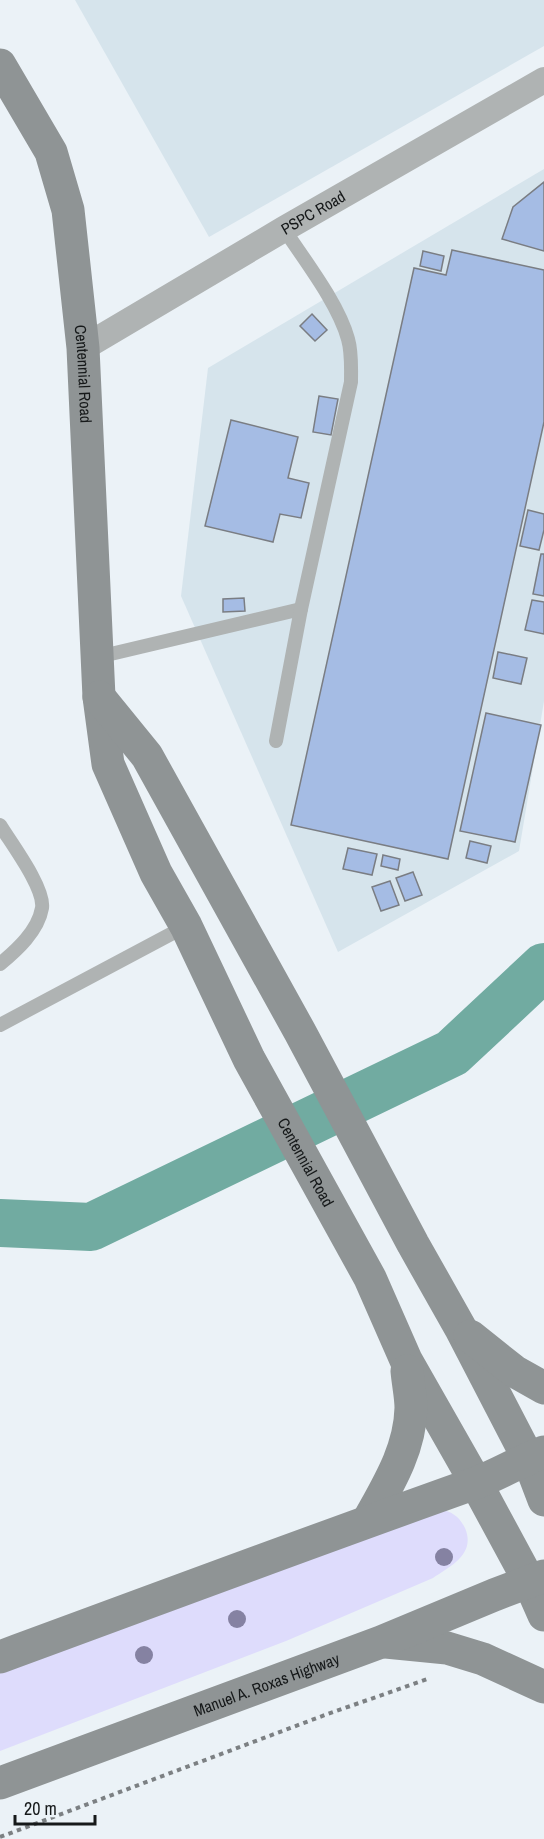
<svg xmlns="http://www.w3.org/2000/svg" width="544" height="1839" viewBox="0 0 544 1839" font-family="'Archivo Narrow',sans-serif">
	<rect width="100%" height="100%" fill="#ebf2f7"/>
	<g fill="#d6e4ec">
		<path d="M75,0H544V46L209,237Z"/>
		<path d="M544,169V701L519,851L338,952L181,596L208,368Z"/>
	</g>
	<path fill="#dedcfc" d="M440,1509C452,1512 459,1516 465,1528C476,1554 451,1566 433,1578L286,1641L0,1751V1670Z"/>
	<g fill="none" stroke-linecap="round" stroke-linejoin="round">
		<path stroke="#71aba1" stroke-width="48" d="M0,1223L91,1227L452,1053L544,967"/>
	</g>
	<g fill="#a5bce4" stroke="#7a7d83" stroke-width="1.5">
		<path d="M544,182V251L502,239L513,207Z"/>
		<path d="M452,250L544,270V422L448,859L291,825L414,268L446,275Z"/>
		<path d="M423,251L444,256L441,271L420,266Z"/>
		<path d="M312,314L327,330L315,341L300,326Z"/>
		<path d="M319,396L338,399L331,435L313,432Z"/>
		<path d="M231,420L298,437L288,478L309,483L301,518L280,514L273,542L205,526Z"/>
		<path d="M528,510L544,514V530L539,550L520,546Z"/>
		<path d="M541,554H544V596L533,594Z"/>
		<path d="M244,598L245,611L223,612V599Z"/>
		<path d="M532,600L544,602V634L525,630Z"/>
		<path d="M498,652L527,658L521,684L493,678Z"/>
		<path d="M486,713L541,725L515,842L460,831Z"/>
		<path d="M470,841L491,846L487,863L466,858Z"/>
		<path d="M348,848L377,854L372,875L343,869Z"/>
		<path d="M383,855L400,859L398,870L381,866Z"/>
		<path d="M413,872L422,895L405,901L396,878Z"/>
		<path d="M390,881L399,905L381,911L372,887Z"/>
	</g>
	<g fill="none" stroke-linecap="round" stroke-linejoin="round">
		<path stroke="#7c8083" stroke-width="4" stroke-dasharray="4.5 4.5" stroke-linecap="butt" d="M0,1837L325,1715L430,1678"/>
		<g stroke="#afb3b3" stroke-width="14">
			<path d="M98,657L301,609"/>
			<path d="M276,741L301,609L351,382C351,367 352,353 348,339C338,303 305,261 284,229"/>
			<path d="M0,825C11,843 45,888 42,908C38,931 17,950 0,964"/>
			<path d="M0,1025L186,926"/>
		</g>
		<path stroke="#afb3b3" stroke-width="26" id="s1" d="M83,348L284,229L544,80"/>
		<g stroke="#8f9495" stroke-width="33">
			<path id="s2" d="M0,65L51,152L68,210L83,348L99,697L108,764L156,873L186,926L249,1059L370,1278L406,1360L476,1483L529,1581L544,1615"/>
			<path d="M99,697L147,756L300,1032L413,1244L461,1329L528,1458L544,1500"/>
			<path d="M470,1336L514,1371L544,1388"/>
			<path d="M368,1521C388,1485 410,1450 411,1408C411,1396 408,1383 407,1371"/>
			<path d="M386,1642L447,1648L483,1659L544,1687"/>
			<path d="M0,1657C158,1599 315,1540 473,1484C498,1475 520,1461 544,1452"/>
			<path id="s3" d="M0,1783L381,1642L494,1595L544,1576"/>
		</g>
	</g>
	<g fill="#8582a2">
		<circle cx="444" cy="1557" r="9"/>
		<circle cx="237" cy="1619" r="9"/>
		<circle cx="144" cy="1655" r="9"/>
	</g>
	<g text-anchor="middle" stroke-width="6" stroke-linejoin="round" paint-order="stroke">
		<g font-size="16" fill="#16191a" stroke="#ebf2f7">
			<text dy="6" stroke="none"><textPath href="#s1" startOffset="267">PSPC Road</textPath></text>
			<text dy="6" stroke="none"><textPath href="#s2" startOffset="326">Centennial Road</textPath></text>
			<text dy="6" stroke="none"><textPath href="#s2" startOffset="1162">Centennial Road</textPath></text>
			<text dy="6" stroke="none"><textPath href="#s3" startOffset="284">Manuel A. Roxas Highway</textPath></text>
		</g>
	</g>
	<path d="M15 1815v9h80v-9" fill="none" stroke="#16191a" stroke-width="3"/>
	<text x="24" y="1815" font-size="18" fill="#16191a" stroke="#ebf2f7" stroke-width="4.5" paint-order="stroke">20 m</text>
</svg>
